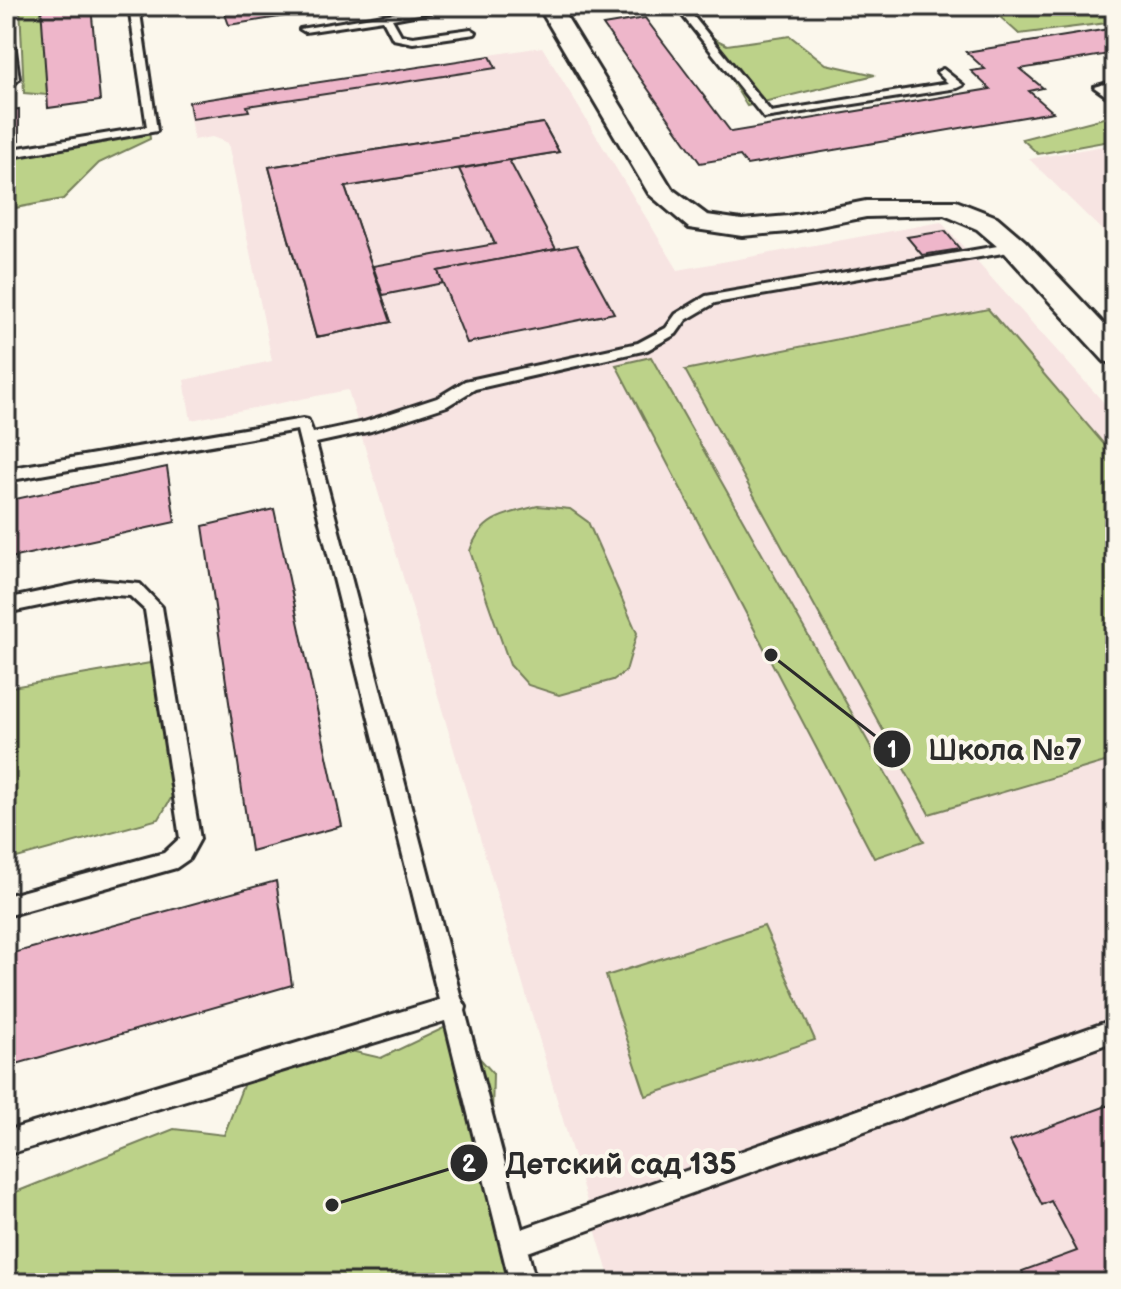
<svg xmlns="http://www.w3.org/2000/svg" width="1121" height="1289" viewBox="0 0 1121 1289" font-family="'Balsamiq Sans',sans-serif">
	<rect width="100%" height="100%" fill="#fbf7ec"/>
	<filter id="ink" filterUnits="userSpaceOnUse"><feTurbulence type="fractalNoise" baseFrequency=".0125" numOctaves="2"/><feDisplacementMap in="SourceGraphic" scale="16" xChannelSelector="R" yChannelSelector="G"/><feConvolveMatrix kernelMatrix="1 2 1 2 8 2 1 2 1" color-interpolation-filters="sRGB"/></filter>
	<g filter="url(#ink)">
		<g fill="#f7e4e2">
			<path d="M542,47L678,270L941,222L1115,415V1283H611L348,390L191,420L184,380L272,361L228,143L212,137L194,140L187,102Z"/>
			<path d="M1115,144V243L1029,159Z"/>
		</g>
		<g fill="#bcd289" stroke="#747e5a" stroke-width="2">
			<path d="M20,6H48L47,95L24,93Z"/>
			<path d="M988,6H1115V22L1019,34Z"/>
			<path d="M703,33L727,45L790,36L826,64L875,75L747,106Z"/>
			<path d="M1115,115V140L1038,154L1022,139Z"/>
			<path d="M149,131L150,139L99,163L63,199L15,208L11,189H6V156Z"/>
			<path d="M988,309L1115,457V759L929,814L685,370Z"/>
			<path d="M651,357L924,841L874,858L616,365Z"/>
			<path d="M538,506L570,509L588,522L637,633L626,671L613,680L559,695L528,685L510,665L470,551C481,517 506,514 538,506Z"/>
			<path d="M156,662V687L174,793L159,819L6,861V688Z"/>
			<path d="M764,926L815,1040L646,1096L606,976Z"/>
			<path d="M450,1025L493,1073L490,1204L512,1283H6V1196L174,1129L224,1135L249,1070L342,1049L381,1058Z"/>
		</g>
		<g fill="#eeb6ca" stroke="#2b2b2b" stroke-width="2">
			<path d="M41,6H91L100,101L48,108Z"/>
			<path d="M222,6H348L229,25Z"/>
			<path d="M645,18L731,132L990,89L971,71L985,69L966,52L1115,28V53L1020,69L1043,88L1029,91L1053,112L747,165L740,156L700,163L603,25Z"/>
			<path d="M490,56L496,68L247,106L249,111L192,119L189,102Z"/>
			<path d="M19,109V141L6,142V111Z"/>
			<path d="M543,123L559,152L345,187L391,322L316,337L269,167Z"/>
			<path d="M543,123L559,152L345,187L391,322L316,337L269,167Z"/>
			<path d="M509,160L556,249L438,271L443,283L383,295L373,266L495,244L459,169Z"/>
			<path d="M945,231L960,249L922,255L907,237Z"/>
			<path d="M577,245L614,313L467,343L438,271Z"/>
			<path d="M167,467L175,522L6,559V501Z"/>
			<path d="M274,509L342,826L251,851L203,526Z"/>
			<path d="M276,881L292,985L6,1067V955Z"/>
			<path d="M1115,1103V1283H1027L1022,1271L1077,1251L1051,1201L1042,1205L1010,1141Z"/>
		</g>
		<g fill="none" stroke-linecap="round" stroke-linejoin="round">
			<defs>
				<g id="service">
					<path d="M129,6H139L157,131L6,158V150L147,127Z"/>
					<path d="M437,6H463L392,19L401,35L413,37L471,29L476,32L475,34L413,43L393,39L383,20L305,32L300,29Z"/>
					<path d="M675,6H685L771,112L948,83L937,72L943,69L963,85L957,88L764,118Z"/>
					<path d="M6,18L11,21L19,79L6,92Z"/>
					<path d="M1115,81V87L1109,89L1115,93V102L1094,87Z"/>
					<path d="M1015,243L1022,247L1020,250L715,303L686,320L676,334L647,350L475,389L447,406L371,431L316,443L461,998L466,1007L465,1011L522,1229L1115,1019V1041L528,1252L536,1283H510L445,1021L6,1155V1131L439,1000L297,430L6,481V469L303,419L308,420L313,433L364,422L437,398L465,381L638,343L666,328L676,314L706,296Z"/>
					<path d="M96,580L140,584L162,607L200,839L189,859L176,868L6,916V896L164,853L180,838L145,610L130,596L96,594L6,613V599Z"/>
				</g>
				<path id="minor" d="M538,6H560L672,189L707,215L742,220L789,216L866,201H956L997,217L1025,241L1115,336V364L1104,361L1005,253L977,229L944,215L866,217L789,232L742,236L689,228L649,194Z"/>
			</defs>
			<use href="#service" stroke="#2b2b2b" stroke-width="6"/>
			<use href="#minor" stroke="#2b2b2b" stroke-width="6"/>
			<use href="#service" fill="#fbf7ec" fill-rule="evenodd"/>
			<use href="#minor" fill="#fbf7ec" fill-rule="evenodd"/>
		</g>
	</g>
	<path fill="none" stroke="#2b2b2b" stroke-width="3" d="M771 655L892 749M332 1205L469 1163"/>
	<g fill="#2b2b2b" stroke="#fbf7ec" stroke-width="3">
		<circle cx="771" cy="655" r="8"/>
		<circle cx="332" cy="1205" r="8"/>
		<circle cx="892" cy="749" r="20"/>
		<circle cx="469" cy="1163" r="20"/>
	</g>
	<g font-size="24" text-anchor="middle" font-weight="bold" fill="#fff">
		<text x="892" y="758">1</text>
		<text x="469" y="1172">2</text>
	</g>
	<g font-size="30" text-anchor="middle" font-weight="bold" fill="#2b2b2b" stroke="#fbf7ec" stroke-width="8" stroke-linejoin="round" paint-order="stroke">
		<text x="1005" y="760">Школа №7</text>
		<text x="621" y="1174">Детский сад 135</text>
	</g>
	<rect width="1121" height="1289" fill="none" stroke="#fbf7ec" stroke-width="32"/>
	<rect x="16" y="16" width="1089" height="1257" fill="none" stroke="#2b2b2b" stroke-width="3" filter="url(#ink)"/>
</svg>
